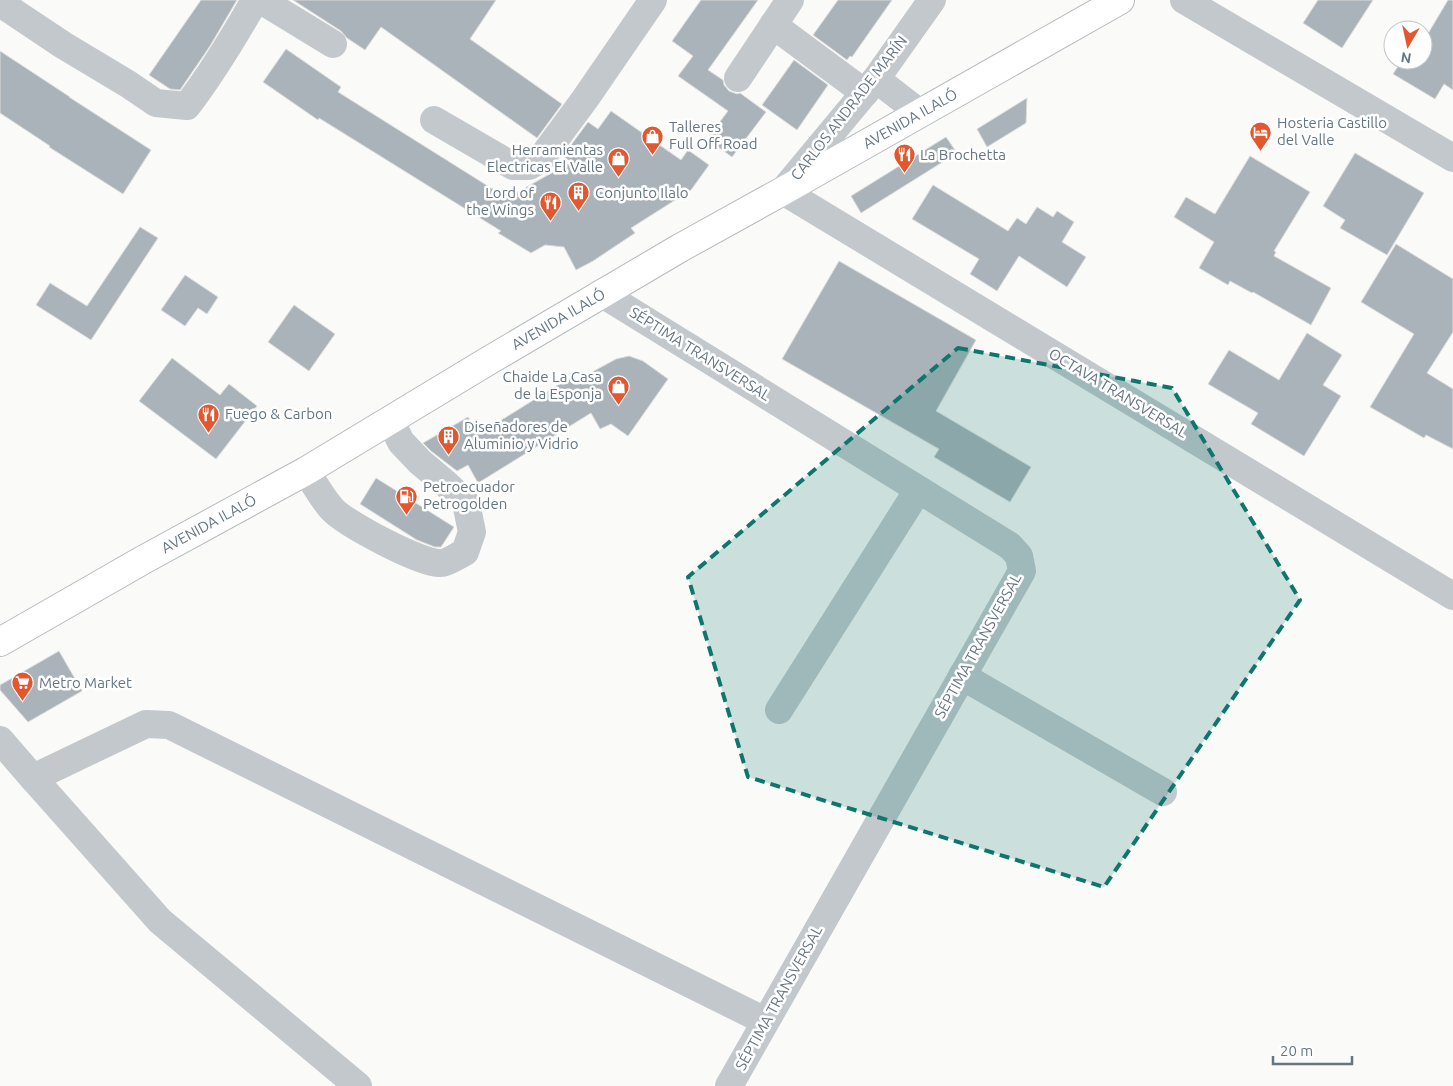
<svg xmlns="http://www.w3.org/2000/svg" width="1453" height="1086" viewBox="0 0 1453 1086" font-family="Ubuntu,sans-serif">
	<rect width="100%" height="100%" fill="#fafaf8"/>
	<g fill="#aab3b9" stroke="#dcdcda">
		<path d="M201,0H237L210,46L180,90L170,89L149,75Z"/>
		<path d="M293,0H496L470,39L562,104L537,138L381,27L365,50L347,38L341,31Z"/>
		<path d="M701,0H758L708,70L723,80L724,85L729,91L737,94L740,93L766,112L732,157L707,139L728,111L678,76L693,56L672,41Z"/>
		<path d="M838,0H892L852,57L850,56L847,60L813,35Z"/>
		<path d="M1318,0H1373L1342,48L1303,23Z"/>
		<path d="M1448,0H1453V90L1444,84L1435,99L1393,74L1402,60H1423V42Z"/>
		<path d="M286,49L341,87L338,92L507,198L571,162L563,156L588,122L598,129L611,111L681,160L688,150L709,165L691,190L631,228L635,233L593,261L576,270L564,247L545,245L531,253L498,233L501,231L319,118L318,120L263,82Z"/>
		<path d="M0,51L70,97H69L151,150L123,194L49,147L50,146L0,113Z"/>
		<path d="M794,60L828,85L797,130L762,105Z"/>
		<path d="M1027,98L1026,123L987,147L977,129Z"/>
		<path d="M946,137L957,153L861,213L851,196Z"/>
		<path d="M1355,153L1424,193L1387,255L1340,228L1345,220L1323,206Z"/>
		<path d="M1250,156L1310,192L1274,251L1276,252L1274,256L1331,288L1311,325L1253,292L1252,293L1230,281L1228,285L1199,268L1214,242L1174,217L1186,197L1215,214Z"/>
		<path d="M933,185L1008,231L1017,218L1026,224L1037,207L1053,217L1057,211L1074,222L1062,242L1086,257L1067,287L1019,256L997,291L970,274L979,259L912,219Z"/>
		<path d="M140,227L158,238L91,340L36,305L50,283L87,306Z"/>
		<path d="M1396,244L1453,279V332L1427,373L1453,389V449L1426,435L1424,438L1370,407L1414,334L1361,302Z"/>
		<path d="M839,261L976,340L936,411L1031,467L1010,502L934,457L939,449L782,359Z"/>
		<path d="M185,275L218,297L207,314L198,308L185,326L161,310Z"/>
		<path d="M294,305L335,334L309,371L268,342Z"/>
		<path d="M1307,333L1342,355L1323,385L1341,396L1304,456L1251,424L1258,413L1208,384L1229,350L1279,380Z"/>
		<path d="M629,356L643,361L668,379L628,436L611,424L600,429L591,413L478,483L468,465L457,471L431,451L423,443L468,417L479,434L569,378L572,383L616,359Z"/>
		<path d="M172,358L220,395L229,384L257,406L216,459L139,401Z"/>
		<path d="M376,478L454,527L441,547H435L417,540L360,504Z"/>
		<path d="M59,651L82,691L28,722L0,690V685Z"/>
	</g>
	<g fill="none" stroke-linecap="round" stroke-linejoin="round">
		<defs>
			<g id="major">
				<path id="s1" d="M0,642L143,560L306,471L488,361L680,248L783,191L1120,0"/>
			</g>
		</defs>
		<use href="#major" stroke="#b5babe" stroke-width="30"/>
		<g stroke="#c3c8cc" stroke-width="28">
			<path d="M261,0L333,44"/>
			<path d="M932,0L876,79L783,191L1453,596"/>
			<path d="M1184,0L1453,158"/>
			<path d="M0,3L63,45L128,84L156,103L187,106C213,72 234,37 255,0"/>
			<path d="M773,25L865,93"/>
			<path d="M738,78L790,0"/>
			<path d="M876,79L920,113"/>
			<path d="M434,120L513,166H529L540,160L585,99L653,0"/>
			<path d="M601,293L1010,546L1019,556L1022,571L729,1086"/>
			<path d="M306,471C314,483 322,498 332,509C344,523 423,565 441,563C447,563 459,555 465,552L472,532L466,503L445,483L420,462L401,442L396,432L393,419"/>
			<path d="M962,676L1163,792"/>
			<path d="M779,710L918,490"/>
			<path d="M0,740L33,778"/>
			<path d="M358,1086L160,921L33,778L146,724L169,725L765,1021"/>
		</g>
		<use href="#major" stroke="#fff" stroke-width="28"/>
	</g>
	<path fill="#0f766e" fill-opacity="0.2" stroke="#0f766e" stroke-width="4" stroke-dasharray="10 6" stroke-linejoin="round" d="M958,348L1172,388L1300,600L1104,887L748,777L688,577Z"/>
	<defs>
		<symbol id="hotel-pin" viewBox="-11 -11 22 30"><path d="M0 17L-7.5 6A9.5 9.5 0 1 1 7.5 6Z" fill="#e4572e" stroke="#fff"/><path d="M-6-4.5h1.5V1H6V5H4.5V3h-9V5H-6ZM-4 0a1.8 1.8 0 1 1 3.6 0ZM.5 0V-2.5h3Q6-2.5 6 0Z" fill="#fff"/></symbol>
		<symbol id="shop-pin" viewBox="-11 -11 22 30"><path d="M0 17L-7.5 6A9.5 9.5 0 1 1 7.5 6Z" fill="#e4572e" stroke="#fff"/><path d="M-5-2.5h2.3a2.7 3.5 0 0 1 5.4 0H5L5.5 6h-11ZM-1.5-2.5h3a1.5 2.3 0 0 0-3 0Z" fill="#fff"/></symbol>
		<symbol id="restaurant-pin" viewBox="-11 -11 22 30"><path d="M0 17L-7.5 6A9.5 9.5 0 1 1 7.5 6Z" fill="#e4572e" stroke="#fff"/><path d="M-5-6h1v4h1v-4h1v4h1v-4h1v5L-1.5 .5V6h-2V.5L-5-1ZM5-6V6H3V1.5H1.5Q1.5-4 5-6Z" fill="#fff"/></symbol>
		<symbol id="building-pin" viewBox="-11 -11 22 30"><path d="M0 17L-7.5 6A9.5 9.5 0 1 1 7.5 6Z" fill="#e4572e" stroke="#fff"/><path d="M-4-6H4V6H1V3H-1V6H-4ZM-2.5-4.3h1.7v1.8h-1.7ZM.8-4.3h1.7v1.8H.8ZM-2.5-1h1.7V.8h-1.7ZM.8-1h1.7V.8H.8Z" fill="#fff"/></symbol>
		<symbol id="fuel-pin" viewBox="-11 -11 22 30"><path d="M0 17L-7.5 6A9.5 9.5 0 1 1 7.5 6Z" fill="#e4572e" stroke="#fff"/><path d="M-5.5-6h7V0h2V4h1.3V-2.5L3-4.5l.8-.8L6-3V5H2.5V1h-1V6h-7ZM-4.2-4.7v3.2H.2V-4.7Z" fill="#fff"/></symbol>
		<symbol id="supermarket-pin" viewBox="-11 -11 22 30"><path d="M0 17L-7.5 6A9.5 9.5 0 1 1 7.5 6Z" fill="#e4572e" stroke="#fff"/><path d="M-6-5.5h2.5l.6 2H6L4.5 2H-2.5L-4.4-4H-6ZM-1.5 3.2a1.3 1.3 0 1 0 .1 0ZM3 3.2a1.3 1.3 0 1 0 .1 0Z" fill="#fff"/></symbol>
	</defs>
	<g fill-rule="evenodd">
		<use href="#hotel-pin" x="1248" y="120" width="25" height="34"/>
		<use href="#shop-pin" x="640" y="124" width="25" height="34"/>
		<use href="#restaurant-pin" x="892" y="142" width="25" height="34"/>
		<use href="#shop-pin" x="606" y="146" width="25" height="34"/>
		<use href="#building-pin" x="566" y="180" width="25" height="34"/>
		<use href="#restaurant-pin" x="538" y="190" width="25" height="34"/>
		<use href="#shop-pin" x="606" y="374" width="25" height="34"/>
		<use href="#restaurant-pin" x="196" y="402" width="25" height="34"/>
		<use href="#building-pin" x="436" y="424" width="25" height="34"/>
		<use href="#fuel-pin" x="394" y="484" width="25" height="34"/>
		<use href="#supermarket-pin" x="10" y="670" width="25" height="34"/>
	</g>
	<g text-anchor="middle" stroke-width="5" stroke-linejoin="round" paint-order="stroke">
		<g font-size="15" fill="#657683" stroke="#fff">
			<text transform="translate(849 108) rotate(-52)" y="5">CARLOS ANDRADE MARÍN</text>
			<text dy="5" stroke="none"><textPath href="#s1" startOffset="1050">AVENIDA ILALÓ</textPath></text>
			<text dy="5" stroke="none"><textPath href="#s1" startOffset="645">AVENIDA ILALÓ</textPath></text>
			<text transform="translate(700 354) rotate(32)" y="5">SÉPTIMA TRANSVERSAL</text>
			<text transform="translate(1118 393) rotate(31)" y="5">OCTAVA TRANSVERSAL</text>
			<text dy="5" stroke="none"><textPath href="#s1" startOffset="240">AVENIDA ILALÓ</textPath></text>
			<text transform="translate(978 646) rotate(-61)" y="5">SÉPTIMA TRANSVERSAL</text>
			<text transform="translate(779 998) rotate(-61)" y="5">SÉPTIMA TRANSVERSAL</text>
		</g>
		<g font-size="15" fill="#657683" stroke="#fff" text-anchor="start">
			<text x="1277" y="128">Hosteria Castillo<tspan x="1277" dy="17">del Valle</tspan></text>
			<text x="669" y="132">Talleres<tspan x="669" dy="17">Full Off Road</tspan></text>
			<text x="603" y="155" text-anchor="end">Herramientas<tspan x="603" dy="17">Electricas El Valle</tspan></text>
			<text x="920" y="160">La Brochetta</text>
			<text x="534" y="198" text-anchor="end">Lord of<tspan x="534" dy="17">the Wings</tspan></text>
			<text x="595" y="198">Conjunto Ilalo</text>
			<text x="602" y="382" text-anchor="end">Chaide La Casa<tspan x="602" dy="17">de la Esponja</tspan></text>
			<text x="225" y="419">Fuego &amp; Carbon</text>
			<text x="464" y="432">Diseñadores de<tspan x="464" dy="17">Aluminio y Vidrio</tspan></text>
			<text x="423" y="492">Petroecuador<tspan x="423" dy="17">Petrogolden</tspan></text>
			<text x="39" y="688">Metro Market</text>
		</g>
	</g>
	<g transform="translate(1408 45) rotate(189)"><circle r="24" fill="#ffffff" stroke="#c1c8cd"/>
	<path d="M0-4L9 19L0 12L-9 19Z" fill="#e4572e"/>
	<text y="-8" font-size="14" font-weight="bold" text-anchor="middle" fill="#657683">N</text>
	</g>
	<path d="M1273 1056v8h79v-8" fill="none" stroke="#657683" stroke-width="2.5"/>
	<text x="1280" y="1056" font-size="15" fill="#657683" stroke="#ffffff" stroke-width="4" paint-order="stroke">20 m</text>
</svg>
